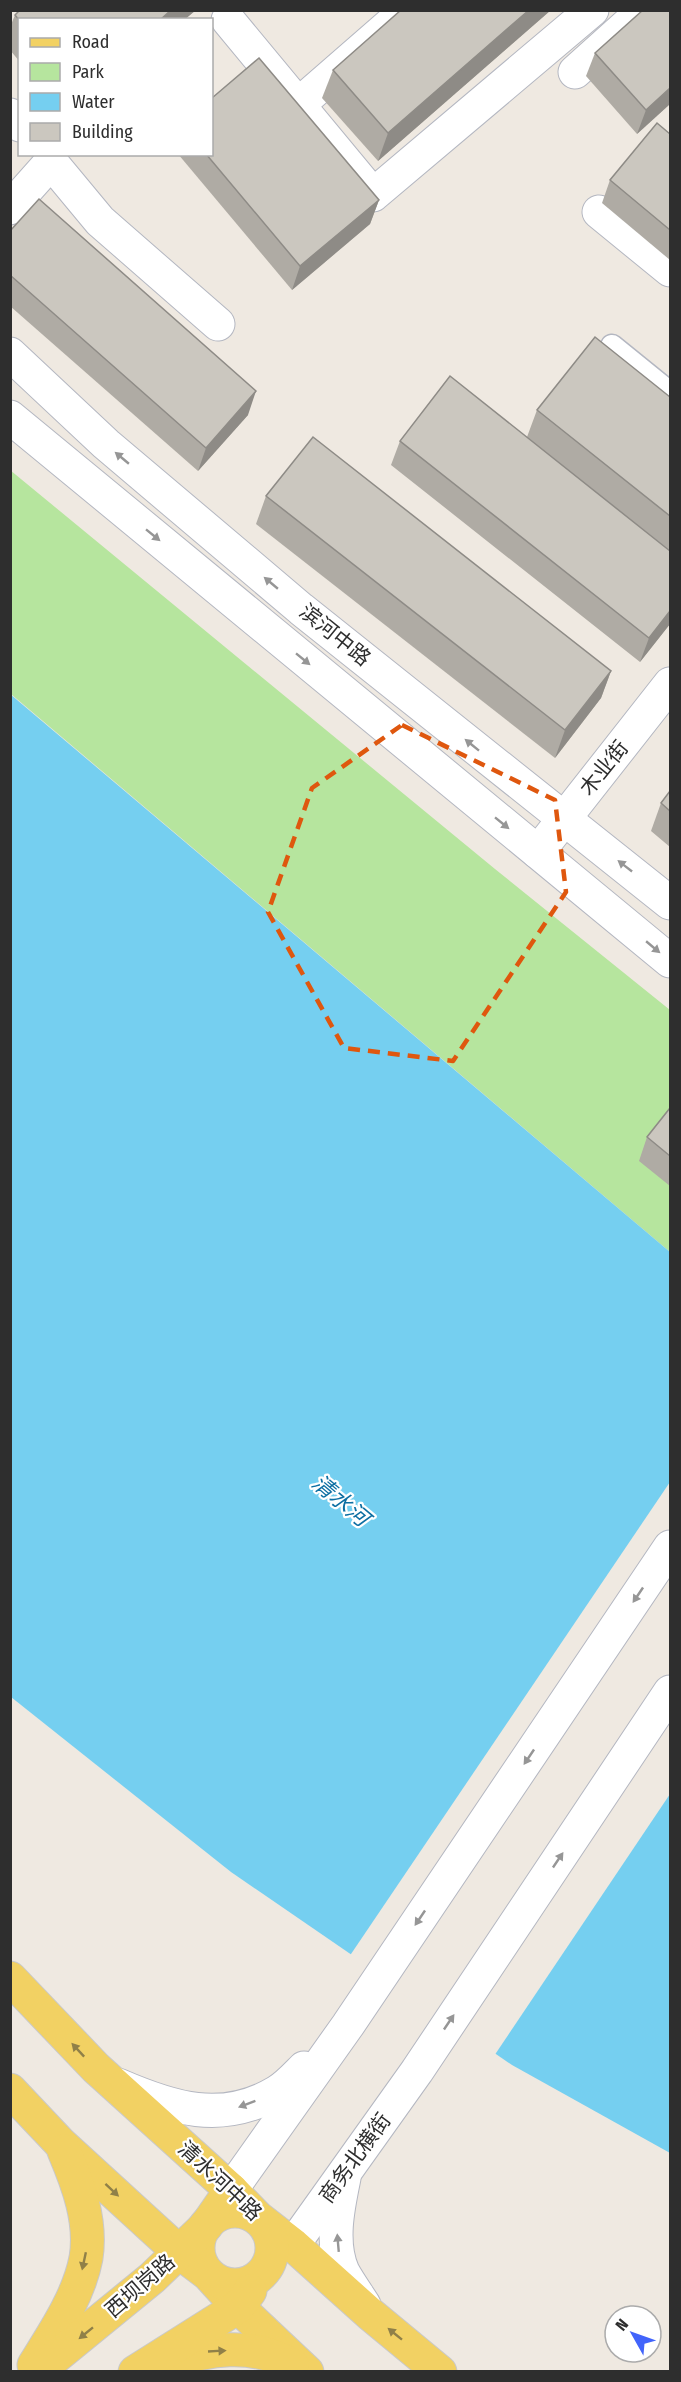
<svg xmlns="http://www.w3.org/2000/svg" width="681" height="2382" viewBox="0 0 681 2382" font-family="'Fira Sans Condensed','Noto Sans SC',sans-serif">
	<rect width="100%" height="100%" fill="#efe9e1"/>
	<path fill="#b6e59e" d="M10,470L495,869L670,1010V1252L11,694Z"/>
	<path fill="#75cff0" d="M10,694L670,1252V2153L512,2065L231,1872L11,1697Z"/>
	<path fill="#efe9e1" d="M670,1482V1794L494,2056L349,1957Z"/>
	<g fill="none" stroke-linecap="round" stroke-linejoin="round">
		<defs>
			<path id="service" d="M612,346L670,393"/>
			<g id="minor">
				<path d="M228,20L373,195L592,10"/>
				<path d="M575,72L644,10"/>
				<path d="M298,105L407,10"/>
				<path d="M10,115L20,125"/>
				<path d="M10,208L51,162L100,221L218,324"/>
				<path d="M599,212L670,270"/>
			</g>
			<path id="tertiary" d="M538,852L670,684"/>
			<g id="secondary">
				<path d="M10,354L106,444L301,609L670,903"/>
				<path d="M10,417L670,961"/>
				<path d="M118,2085C171,2108 222,2125 277,2092C287,2086 296,2076 304,2068"/>
				<path d="M344,2178C338,2207 330,2243 343,2272C349,2283 357,2294 364,2305"/>
				<path d="M231,2190L348,2025L670,1547"/>
				<path d="M293,2245L417,2071L670,1692"/>
			</g>
			<g id="primary">
				<path d="M10,1978L96,2068L231,2190L257,2217L293,2245L370,2314L440,2372"/>
				<path d="M10,2090L61,2144L179,2252L208,2274L238,2307L307,2372"/>
				<circle cx="235" cy="2248" r="37"/>
				<path d="M166,2363C208,2349 251,2341 292,2365"/>
				<path d="M34,2365C54,2333 79,2296 86,2258C92,2221 78,2184 64,2151"/>
				<path d="M37,2372L152,2278L206,2226L231,2190"/>
				<path d="M135,2372L238,2307L250,2291"/>
			</g>
		</defs>
		<use href="#service" stroke="#b4b7c1" stroke-width="25"/>
		<use href="#minor" stroke="#b4b7c1" stroke-width="35"/>
		<use href="#tertiary" stroke="#b4b7c1" stroke-width="35"/>
		<use href="#secondary" stroke="#b4b7c1" stroke-width="35"/>
		<use href="#primary" stroke="#c9c9c9" stroke-width="35"/>
		<use href="#service" stroke="#fff" stroke-width="22"/>
		<use href="#minor" stroke="#fff" stroke-width="33"/>
		<use href="#tertiary" stroke="#fff" stroke-width="33"/>
		<use href="#secondary" stroke="#fff" stroke-width="33"/>
		<use href="#primary" stroke="#f2d163" stroke-width="33"/>
	</g>
	<g fill="#afaba4">
		<path d="M20,10H196L184,20H20V62L10,50V27L15,15Z"/>
		<path d="M401,10H551L378,161L322,98L333,70Z"/>
		<path d="M595,53L670,104L637,134L586,76Z"/>
		<path d="M670,134V260L602,203L610,180Z"/>
		<path d="M178,154H212L379,200L370,224L292,290Z"/>
		<path d="M10,231L248,415L198,471L10,306Z"/>
		<path d="M670,397V624L640,662L391,465L400,441L527,437L537,410Z"/>
		<path d="M266,496L611,671L601,698L555,758L256,524Z"/>
		<path d="M670,791V847L651,831L661,803Z"/>
		<path d="M670,1108V1186L639,1161L647,1137Z"/>
	</g>
	<g fill="#8e8b86">
		<path d="M171,10H196L184,20H160Z"/>
		<path d="M529,10H551L378,161L388,133Z"/>
		<path d="M670,88V104L637,134L646,110Z"/>
		<path d="M379,200L370,224L292,290L300,266Z"/>
		<path d="M256,391L248,415L198,471L206,448Z"/>
		<path d="M670,611V624L640,662L649,638Z"/>
		<path d="M611,671L601,698L555,758L565,730Z"/>
	</g>
	<g fill="#cbc7bf" stroke="#8e8b86" stroke-width="1.5">
		<path d="M20,10H171L160,20H20V21L15,15Z"/>
		<path d="M401,10H529L388,133L333,70Z"/>
		<path d="M643,10H670V88L646,110L595,53Z"/>
		<path d="M259,58L379,200L300,266L206,154H212V98Z"/>
		<path d="M657,123L670,134V230L610,180Z"/>
		<path d="M39,199L256,391L206,448L10,275V231Z"/>
		<path d="M595,337L670,397V516L537,410Z"/>
		<path d="M450,376L670,551V611L649,638L400,441Z"/>
		<path d="M313,437L611,671L565,730L266,496Z"/>
		<path d="M670,791V811L661,803Z"/>
		<path d="M670,1108V1156L647,1137Z"/>
	</g>
	<defs><path id="oneway-solid" d="M-6-.8H1V-3.2L6.5 0L1 3.2V.8H-6Z" transform="scale(1.5)"/></defs>
	<g fill="#969696">
		<use href="#oneway-solid" transform="translate(122 458) rotate(-140)"/>
		<use href="#oneway-solid" transform="translate(153 535) rotate(39)"/>
		<use href="#oneway-solid" transform="translate(271 583) rotate(-140)"/>
		<use href="#oneway-solid" transform="translate(303 659) rotate(39)"/>
		<use href="#oneway-solid" transform="translate(472 745) rotate(-141)"/>
		<use href="#oneway-solid" transform="translate(502 823) rotate(39)"/>
		<use href="#oneway-solid" transform="translate(625 866) rotate(-142)"/>
		<use href="#oneway-solid" transform="translate(653 947) rotate(40)"/>
		<use href="#oneway-solid" transform="translate(638 1595) rotate(124)"/>
		<use href="#oneway-solid" transform="translate(529 1757) rotate(124)"/>
		<use href="#oneway-solid" transform="translate(558 1860) rotate(-56)"/>
		<use href="#oneway-solid" transform="translate(420 1918) rotate(124)"/>
		<use href="#oneway-solid" transform="translate(449 2022) rotate(-56)"/>
		<use href="#oneway-solid" transform="translate(247 2104) rotate(159)"/>
		<use href="#oneway-solid" transform="translate(338 2243) rotate(-95)"/>
	</g>
	<g fill="#908048">
		<use href="#oneway-solid" transform="translate(78 2050) rotate(-133)"/>
		<use href="#oneway-solid" transform="translate(112 2190) rotate(43)"/>
		<use href="#oneway-solid" transform="translate(84 2261) rotate(102)"/>
		<use href="#oneway-solid" transform="translate(86 2333) rotate(141)"/>
		<use href="#oneway-solid" transform="translate(395 2334) rotate(-141)"/>
		<use href="#oneway-solid" transform="translate(217 2351) rotate(-3)"/>
	</g>
	<path fill="none" stroke="#df570e" stroke-width="4.5" stroke-dasharray="12 8" stroke-linejoin="round" d="M402,725L555,800L566,892L453,1061L344,1048L268,912L312,788Z"/>
	<g text-anchor="middle" stroke-width="4.5" stroke-linejoin="round" paint-order="stroke">
		<g font-size="21" fill="#2e2e2e" stroke="#fff">
			<text transform="translate(335 635) rotate(39)" y="7">滨河中路</text>
			<text transform="translate(604 768) rotate(-51)" y="7">木业街</text>
			<text transform="translate(355 2158) rotate(-54)" y="7">商务北横街</text>
			<text transform="translate(220 2181) rotate(43)" y="7">清水河中路</text>
			<text transform="translate(140 2286) rotate(-41)" y="7">西坝岗路</text>
		</g>
		<g font-size="22" font-style="italic" fill="#0d6fa3" stroke="#fff">
			<text transform="translate(341 1500) rotate(40)" y="8">清水河</text>
		</g>
	</g>
	<rect width="681" height="2382" fill="none" stroke="#2e2e2e" stroke-width="24"/>
	<rect x="18" y="18" width="195" height="138" fill="#ffffff" stroke="#ababab" stroke-width="1.5"/>
	<rect x="30" y="38" width="30" height="9" fill="#f2d163" stroke="#ababab" stroke-width="1.5"/>
	<text x="72" y="48" font-size="18" fill="#2e2e2e">Road</text>
	<rect x="30" y="63" width="30" height="18" fill="#b6e59e" stroke="#ababab" stroke-width="1.5"/>
	<text x="72" y="78" font-size="18" fill="#2e2e2e">Park</text>
	<rect x="30" y="93" width="30" height="18" fill="#75cff0" stroke="#ababab" stroke-width="1.5"/>
	<text x="72" y="108" font-size="18" fill="#2e2e2e">Water</text>
	<rect x="30" y="123" width="30" height="18" fill="#cbc7bf" stroke="#ababab" stroke-width="1.5"/>
	<text x="72" y="138" font-size="18" fill="#2e2e2e">Building</text>
	<g transform="translate(633 2334) rotate(310)"><circle r="28" fill="#ffffff" stroke="#ababab" stroke-width="1.5"/>
	<path d="M0-4.5L10 22L0 15L-10 22Z" fill="#4264fb"/>
	<text y="-9" font-size="16" font-weight="bold" text-anchor="middle" fill="#2e2e2e">N</text>
	</g>
</svg>
